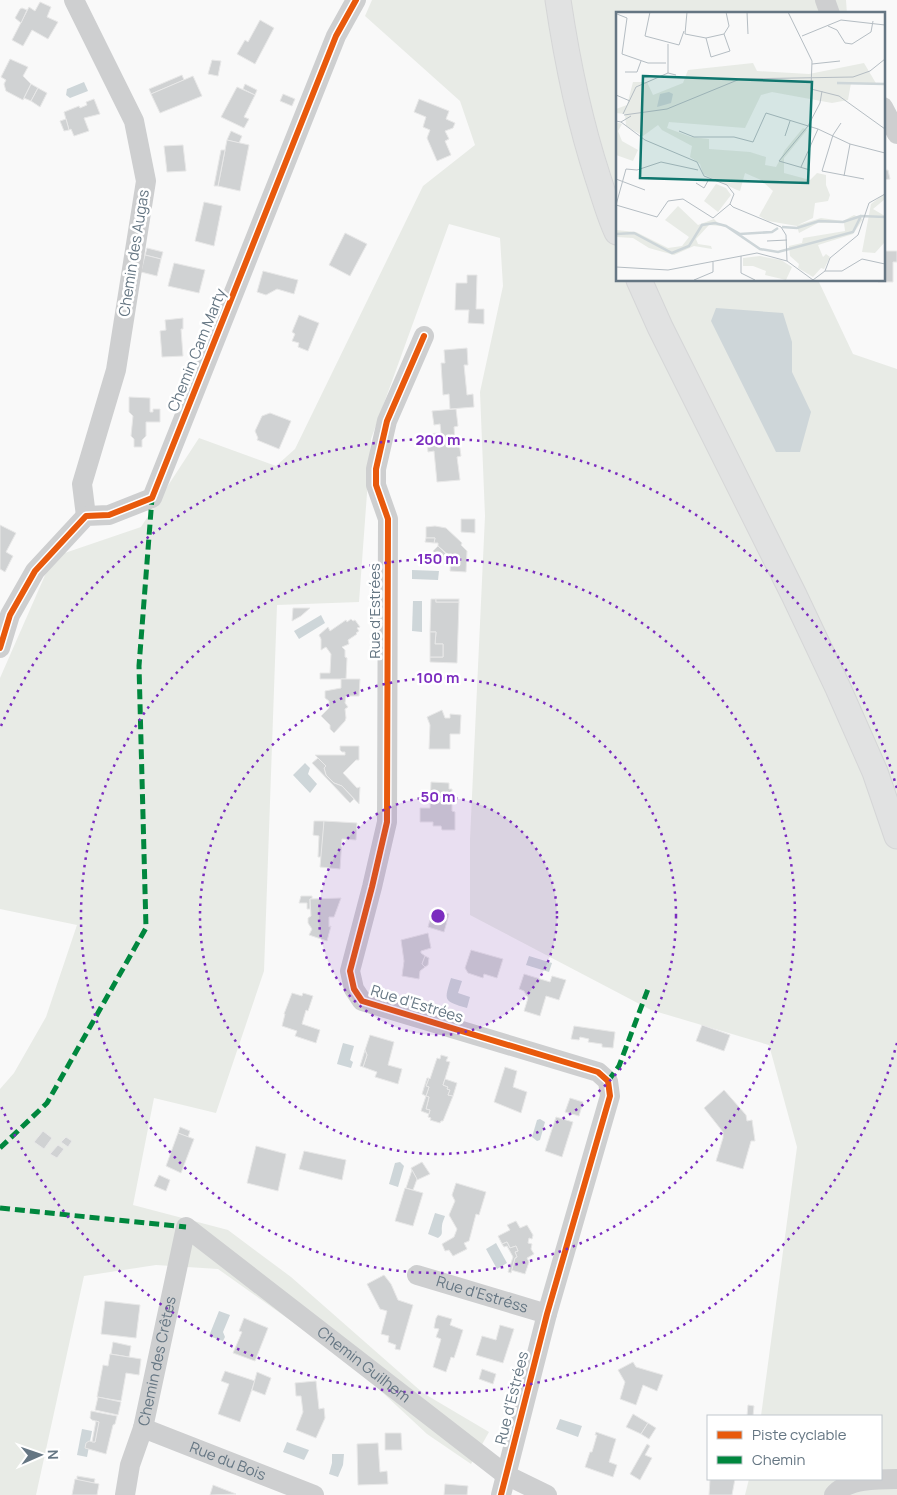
<svg xmlns="http://www.w3.org/2000/svg" width="897" height="1495" viewBox="0 0 897 1495" font-family="Manrope,sans-serif">
	<rect width="100%" height="100%" fill="#f9f9f9"/>
	<path fill="#e8ebe6" d="M372,0H846L847,14H617V280H818L853,354L897,369V1495H745L749,1479H881V1416H761L797,1147L769,1045L651,1010L470,915V839L485,516L480,392L503,286L500,238L449,224L371,439L359,602L277,605L264,971L216,1113L154,1098L133,1205L228,1230L291,1277L423,1393L489,1432L471,1464L427,1434L353,1365L218,1269L156,1265L84,1276L36,1495H0V1089L14,1073L46,1017L77,925L0,909V678L53,557L141,527L199,438L276,466L295,449L423,186L475,145L460,101L365,16Z"/>
	<g fill="#ced6d9">
		<path d="M84,82L88,91L70,98L66,95L67,89Z"/>
		<path d="M716,308L783,313L792,342V372L811,412L800,452H776L711,321Z"/>
		<path d="M412,570L439,571L438,580L412,579Z"/>
		<path d="M413,601H422V632L412,631Z"/>
		<path d="M321,615L325,623L299,639L294,631Z"/>
		<path d="M305,763L310,768L308,774L317,784L310,793L293,775Z"/>
		<path d="M529,956L552,963L549,972L526,965Z"/>
		<path d="M451,978L462,981L458,993L470,997L467,1008C443,1001 444,1001 451,978Z"/>
		<path d="M343,1043L354,1046L350,1060L353,1062L351,1068L337,1064Z"/>
		<path d="M540,1119L545,1122L540,1140L537,1141L532,1137L537,1120Z"/>
		<path d="M400,1162L404,1166L398,1187L389,1184L395,1163Z"/>
		<path d="M435,1213L445,1216C444,1219 442,1223 442,1226C441,1232 444,1234 438,1238L428,1234Z"/>
		<path d="M496,1243L507,1263L497,1269L486,1249Z"/>
		<path d="M219,1311L230,1315L223,1332L225,1337L223,1341L209,1336Z"/>
		<path d="M560,1419L582,1426L578,1437L556,1429Z"/>
		<path d="M82,1429L92,1431L87,1457L77,1455Z"/>
		<path d="M287,1442L309,1450L304,1460L283,1452Z"/>
		<path d="M332,1454H344L343,1465L338,1477L329,1474L332,1463Z"/>
	</g>
	<g fill="#d0d2d3" stroke="#e8e8e8">
		<path d="M40,2L51,7L47,17L58,22L48,39L32,30L23,46L12,40L29,7L35,11Z"/>
		<path d="M22,8L27,10L21,23L15,18L20,9Z"/>
		<path d="M260,20L274,28L255,64L237,54L245,40L248,42Z"/>
		<path d="M10,59L28,67L23,76L31,84L23,100L6,91L4,84L6,80L1,77Z"/>
		<path d="M212,60L221,61L218,76L208,74Z"/>
		<path d="M182,75L184,80L151,94L149,89Z"/>
		<path d="M193,76L202,96L160,113L151,94Z"/>
		<path d="M31,84L38,88L31,101L24,98Z"/>
		<path d="M245,84L257,90L255,95L243,89Z"/>
		<path d="M237,87L255,95L244,117L249,119L244,128L221,117Z"/>
		<path d="M38,88L47,93L40,107L31,101Z"/>
		<path d="M283,94L295,99L292,106L280,101Z"/>
		<path d="M94,99L100,114L84,118L89,131L74,136L71,129L69,130L64,112L79,106L80,108L87,105L86,102Z"/>
		<path d="M419,99L449,111L446,119L455,123L453,128L445,131L449,139L445,141L451,155L437,161L427,138L430,130L423,127L426,117L414,112Z"/>
		<path d="M66,119L69,130L64,131L60,121Z"/>
		<path d="M231,131L242,136L239,143L227,140Z"/>
		<path d="M227,140L249,145L240,191L218,186Z"/>
		<path d="M183,145L186,171L167,172L164,146Z"/>
		<path d="M221,150H225L218,186H214Z"/>
		<path d="M883,170H888L890,179L883,180Z"/>
		<path d="M204,202L222,206L214,246L195,241Z"/>
		<path d="M345,233L367,244L350,276L329,265Z"/>
		<path d="M147,248L163,252L161,259L145,255Z"/>
		<path d="M883,251H897V262H893V282H878V280H883Z"/>
		<path d="M145,255L161,259L157,276L141,272Z"/>
		<path d="M174,263L205,270L199,293L168,286Z"/>
		<path d="M263,271L298,280L294,294L277,289L266,295L257,292Z"/>
		<path d="M467,275H477L476,309H484V324L468,323L469,310H455L456,283H467Z"/>
		<path d="M299,315L319,323L308,351L298,347L299,343L292,341L295,334L292,332Z"/>
		<path d="M183,318V329H181L183,356L162,357L160,331L166,330L165,320Z"/>
		<path d="M467,348L468,365H464L467,395L473,394L474,407L450,409L449,394L443,395L441,363H445L444,350Z"/>
		<path d="M129,397L150,398V412H153V409H160V422H146V436L142,440V447H134V439L131,436L133,416L129,412Z"/>
		<path d="M456,409L458,426L454,427L455,442H459L461,456L457,457L460,480L437,482L434,451L428,452L426,434L441,433L440,424L434,425L432,411Z"/>
		<path d="M270,413L291,421L279,449L257,440L258,438L255,431L262,416Z"/>
		<path d="M461,519H475V533L461,532Z"/>
		<path d="M0,525L16,533L6,552L13,556L5,572L0,569Z"/>
		<path d="M435,526L446,528L462,543L461,545L467,551L466,572L450,571L451,557L438,546V543H434L435,538H426V527Z"/>
		<path d="M426,538H435L434,543L425,542Z"/>
		<path d="M438,546L448,556L442,561L433,551Z"/>
		<path d="M431,599H436V602H459L457,663L430,662V657H443V644H435L436,632H430Z"/>
		<rect x="436" y="599" width="23" height="3"/>
		<path d="M293,608H310L301,616L292,621Z"/>
		<path d="M351,619L353,621L355,620L360,627L357,628L359,631L356,633L357,634L348,640L349,644L342,647L345,650V657L347,658L346,679H320V673H330L331,654L326,647L321,650V639L319,635L328,627L330,631L346,620L347,622Z"/>
		<path d="M430,632H436L435,644H443V657H430Z"/>
		<path d="M341,679H360L359,696H346L345,703L348,707L345,709L346,718L345,721L334,733L330,729V725L321,716L329,708V701L325,698V691L341,688Z"/>
		<path d="M442,710L445,718H450V714L461,715L460,734H450V749H429L430,725L427,717Z"/>
		<path d="M340,746H359V760H356L343,773L357,788L360,787L359,804L342,786L334,783L326,775L324,768L326,766L315,755H345V752H342L340,750Z"/>
		<path d="M318,758L326,766L324,768L326,775L334,783L342,786L354,799L350,803L312,763Z"/>
		<path d="M431,782L449,783V789H452V811L455,812V830H442L441,826H433V822H420V808H430Z"/>
		<path d="M314,821H324L322,857H318L319,836L313,835Z"/>
		<path d="M324,821L357,823L356,840L342,839L340,869L320,867Z"/>
		<path d="M301,896H312V899H310V909H307V903H299Z"/>
		<path d="M341,898L334,917H329V927L331,926L327,941L309,935L312,929L308,923V918L311,916L310,899Z"/>
		<path d="M433,909L449,914L444,932L428,927Z"/>
		<path d="M428,933L431,948L421,951V953L425,956L422,964L425,967L420,971L419,979L402,976L404,961L401,940Z"/>
		<path d="M471,950L503,959L497,978L484,974L483,978L468,973L465,968Z"/>
		<path d="M425,956L429,958L428,965L425,967L422,964Z"/>
		<path d="M524,974L550,982L552,976L566,980L559,1000L546,996L540,1016L524,1011L528,998L524,991L519,989Z"/>
		<path d="M292,993L302,996L303,993L313,996L308,1011L306,1010L302,1024L320,1030L316,1043L295,1036L297,1031L282,1026L285,1014H284Z"/>
		<path d="M702,1025L730,1035L724,1051L696,1041Z"/>
		<path d="M574,1026L615,1032L613,1048L602,1047V1044L588,1042L589,1039L580,1037L579,1040L571,1039Z"/>
		<path d="M370,1035L394,1042L388,1065L402,1069L398,1084L375,1077L377,1072L363,1067L367,1055L365,1050Z"/>
		<path d="M365,1050L367,1055L363,1067L360,1066Z"/>
		<path d="M441,1055L448,1057L446,1061L450,1062L443,1085L448,1087L447,1089L450,1090L448,1095L453,1096L443,1121H441L440,1123L430,1120L431,1118L428,1117L430,1110L426,1109L429,1097L426,1096L429,1087L426,1086L429,1078L430,1079L437,1058L440,1059Z"/>
		<path d="M505,1067L517,1071L513,1087L527,1092L521,1113L494,1102Z"/>
		<path d="M427,1078H429L426,1086L429,1087L426,1096L422,1094Z"/>
		<path d="M445,1079L457,1083L453,1096L448,1095L450,1090L447,1089L448,1087L443,1085Z"/>
		<path d="M724,1090L746,1115L747,1121L752,1120L755,1141H751L743,1169L716,1161L723,1138V1132L704,1108Z"/>
		<path d="M426,1096L429,1097L426,1109L430,1110L429,1114L421,1111Z"/>
		<path d="M570,1098L583,1102L579,1116L565,1112Z"/>
		<path d="M556,1117L573,1122L562,1157L545,1151Z"/>
		<path d="M180,1127L190,1131L188,1137L178,1133Z"/>
		<path d="M43,1131L52,1138L44,1149L34,1142Z"/>
		<path d="M178,1133L194,1139L181,1173L166,1166Z"/>
		<path d="M66,1137L72,1141L68,1147L61,1142Z"/>
		<path d="M58,1145L64,1149L57,1158L50,1154Z"/>
		<path d="M256,1146L286,1154L278,1191L247,1183Z"/>
		<path d="M304,1151L346,1160L342,1180L299,1169Z"/>
		<path d="M422,1162L430,1174L417,1180L411,1168Z"/>
		<path d="M412,1170L417,1179L413,1190L406,1188Z"/>
		<path d="M159,1175L170,1180L166,1191L154,1186Z"/>
		<path d="M456,1183L486,1192L479,1215L476,1214L469,1241L464,1243L467,1249L453,1256L449,1250L445,1251L442,1244L454,1237L457,1229L449,1215L455,1201L452,1195Z"/>
		<path d="M405,1188L423,1193L413,1226L395,1221Z"/>
		<path d="M516,1221L520,1228L527,1225L533,1235L532,1239L529,1238L528,1243L532,1244L531,1249L534,1254L527,1258L529,1262L525,1274L511,1270L515,1258L517,1257L515,1252L518,1251L516,1246L510,1248L507,1242L502,1244L498,1236L510,1230L507,1225Z"/>
		<path d="M507,1242L510,1248L516,1246L518,1251L515,1252L517,1257L515,1258L511,1273L508,1272L513,1257L507,1246L504,1247L502,1244Z"/>
		<path d="M384,1275L391,1284L398,1300L413,1305L400,1350L395,1349L396,1345L388,1342L389,1336L381,1334L387,1311L380,1309L367,1284Z"/>
		<path d="M105,1301L140,1305L136,1338L101,1334Z"/>
		<path d="M438,1315L452,1319L450,1325L463,1330L454,1358L451,1357L446,1372L433,1367L441,1339L436,1337L439,1329L434,1328L436,1318Z"/>
		<path d="M244,1318L268,1328L255,1361L233,1353L242,1332L239,1331Z"/>
		<path d="M500,1325L514,1329L503,1363L476,1355L482,1336L496,1340Z"/>
		<path d="M113,1342L131,1346L129,1357L111,1354Z"/>
		<path d="M110,1354L141,1359L139,1375L126,1373L121,1401L97,1397L103,1365L108,1366Z"/>
		<path d="M633,1362L636,1367L663,1375L657,1391L643,1385L636,1405L620,1399L625,1382L618,1370Z"/>
		<path d="M482,1369L496,1374L493,1384L479,1379Z"/>
		<path d="M225,1371L255,1381L240,1422L218,1414L229,1384L221,1381Z"/>
		<path d="M257,1372L271,1378L265,1395L252,1390Z"/>
		<path d="M316,1381L319,1409L324,1408L325,1418L316,1438L296,1430L303,1412L301,1396H296L295,1383Z"/>
		<path d="M98,1397L121,1402L118,1415L95,1410Z"/>
		<path d="M748,1405L754,1406L753,1416H747Z"/>
		<path d="M91,1411L117,1416L115,1424L113,1425L106,1454L85,1448L86,1443L89,1441L95,1442L98,1424L99,1422L92,1420L90,1418Z"/>
		<path d="M633,1414L648,1423L641,1434L626,1427Z"/>
		<path d="M96,1421L99,1422L95,1442H92Z"/>
		<path d="M648,1423L656,1428L649,1439L641,1434Z"/>
		<path d="M596,1432L616,1439L609,1462L617,1465L613,1477L585,1467L590,1452H592L597,1435H595Z"/>
		<path d="M385,1433H401L402,1450H385Z"/>
		<path d="M378,1443L380,1472L387,1471L388,1484L358,1485L357,1444Z"/>
		<path d="M647,1444L650,1446L645,1455L652,1458L640,1480L630,1474Z"/>
		<path d="M77,1476L95,1479L94,1483L77,1480Z"/>
		<path d="M75,1479L99,1484L97,1495H72Z"/>
		<path d="M710,1479H735L732,1495H709Z"/>
		<path d="M445,1484L468,1486L467,1495H444Z"/>
		<path d="M213,1485L236,1494L210,1495Z"/>
	</g>
	<g fill="none" stroke-linecap="round" stroke-linejoin="round">
		<defs>
			<g id="major">
				<path d="M558,0C567,61 579,120 598,178C604,196 609,215 617,232"/>
				<path d="M639,280L660,327L794,595L838,688L875,772L897,836"/>
			</g>
		</defs>
		<use href="#major" stroke="#d5d6d7" stroke-width="27"/>
		<g stroke="#cecfd0" stroke-width="20">
			<path d="M74,0L134,121L146,181L116,370L82,484L86,516"/>
			<path d="M825,0L830,14"/>
			<path d="M883,107L897,134"/>
			<path d="M424,336L387,421L376,469V485L388,519L387,822L372,887L350,971L354,989L362,1001L598,1072L608,1081L610,1096L547,1314L501,1495"/>
			<path d="M0,648L10,615L35,571L86,516L109,515L152,498L336,36L356,0"/>
			<path id="s1" d="M417,1275L547,1314"/>
			<path id="s2" d="M143,1428L314,1495"/>
			<path id="s3" d="M125,1495L130,1465L143,1428L186,1227L506,1475L547,1495"/>
			<path d="M834,1495C846,1479 879,1479 897,1479"/>
		</g>
		<use href="#major" stroke="#e1e2e2" stroke-width="25"/>
		<g stroke="#00873e" stroke-width="5" stroke-dasharray="10 5" stroke-linecap="butt">
			<path d="M608,1081L619,1066L648,989"/>
			<path d="M0,1148L47,1103L146,928L139,666L152,498"/>
			<path d="M0,1208L186,1227"/>
		</g>
		<defs>
			<g id="cycleway">
				<path d="M424,336L387,421L376,469V485L388,519L387,822L372,887L350,971L354,989L362,1001L598,1072L608,1081L610,1096L547,1314L501,1495"/>
				<path d="M0,648L10,615L35,571L86,516L109,515L152,498L336,36L356,0"/>
			</g>
		</defs>
		<use href="#cycleway" stroke="#fff" stroke-width="9"/>
		<use href="#cycleway" stroke="#e8590c" stroke-width="6"/>
	</g>
	<circle cx="438" cy="916" r="119" fill="#7b2cbf" fill-opacity=".12"/>
	<g fill="none" stroke="#7b2cbf" stroke-width="2.5" stroke-dasharray="2.5 5">
		<circle cx="438" cy="916" r="119"/>
		<circle cx="438" cy="916" r="238"/>
		<circle cx="438" cy="916" r="357"/>
		<path d="M897 1043A476 476 0 0 1 1 1106M1 726A476 476 0 0 1 897 789"/>
	</g>
	<g text-anchor="middle" stroke-width="5" stroke-linejoin="round" paint-order="stroke">
		<g font-size="15" fill="#657683" stroke="#fff">
			<text transform="translate(134 253) rotate(-81)" y="5">Chemin des Augas</text>
			<text transform="translate(197 350) rotate(-68)" y="5">Chemin Cam Marty</text>
			<text transform="translate(375 611) rotate(-90)" y="5">Rue d’Estrées</text>
			<text transform="translate(417 1004) rotate(17)" y="5">Rue d’Estrées</text>
			<text dy="5" stroke="none"><textPath href="#s1" startOffset="68">Rue d'Estréss</textPath></text>
			<text dy="5" stroke="none"><textPath href="#s3" startOffset="138">Chemin des Crêtes</textPath></text>
			<text dy="5" stroke="none"><textPath href="#s3" startOffset="500">Chemin Guilhem</textPath></text>
			<text transform="translate(512 1398) rotate(-76)" y="5">Rue d’Estrées</text>
			<text dy="5" stroke="none"><textPath href="#s2" startOffset="91">Rue du Bois</textPath></text>
		</g>
	</g>
	<g transform="translate(616 12)">
		<rect width="269" height="269" fill="#f9f9f9"/>
		<path d="M137,51L141,59L193,62L248,51L261,73L235,71L232,88L216,91L156,80L145,83L129,116L53,110L51,116L75,125L93,127V137L134,140L150,145L149,153L160,155L169,138L187,116L191,118L168,146V161L194,168L201,161L210,163V173L214,183L212,189L199,191L197,206L182,213L205,206L227,209L238,203L247,207L237,222L202,233L207,245L210,242L214,245L208,257L205,256L197,265L182,256L183,252L174,244L173,234L186,231L187,226L229,219L228,211H202L183,221L181,214L152,209L143,204L157,179L145,168L129,161L124,179L121,178L87,162L84,152L74,145L76,134L46,118L42,113L27,124L10,114L9,102L0,101V97L11,93L17,70H31L37,83L67,71L72,58ZM0,110L6,112L2,119L6,129L22,138L17,149L0,143ZM100,172L110,176L115,183L102,200L88,189ZM269,181V187L257,197L269,204L268,231L259,241L246,240L255,192ZM62,194L82,213L98,207L105,214L93,213L80,227L82,232L95,234L96,237L78,234L58,243L33,236L17,226L0,225V218L20,220L52,236L66,234L73,225L49,208ZM144,244L165,248L176,255L170,268L149,263L150,259L137,254H127V246Z" fill="#e8ebe6"/>
		<path d="M53,80L57,82L55,91L41,95L44,82Z" fill="#ced6d9"/>
		<path fill="none" stroke="#ced6d9" stroke-width="2.5" d="M221,71L269,72M110,214L124,222L156,220L162,216M166,215L181,216L203,209L227,210L245,204M0,222L18,221L56,241L73,234L86,213L99,211L110,214L144,237L162,240L237,220L245,204L269,205"/>
		<path fill="none" stroke="#b5bdc3" stroke-width="1" d="M34,0L29,24L63,33L68,19M71,0L69,22L90,26L108,22L114,39L95,45L90,26M131,0L132,22M172,0L196,49L195,77L223,84L269,117M1,2L11,6L6,42L32,51H50M212,14L221,18L229,31L236,32L255,20L257,9M108,22L113,14L110,0M186,24L225,8L269,13M52,32V61M196,52L224,49M9,60H21L25,49M0,83L14,89M7,102L20,75L52,61L60,63M8,103L51,97L124,67L237,65L254,59L269,47M0,109L5,110L15,104M5,110L29,128L81,150L88,164L111,173L118,182L114,192L117,195L165,215L170,223L171,249M225,111L217,123L206,159L248,167M63,119L78,125H118L137,130L150,101L202,117L234,132L269,141M169,124L174,109M185,155L202,117M194,158L163,149L192,114L204,91L206,79M228,164L234,132M0,167L29,178M80,171L88,176L93,167M0,193L41,205L52,189L67,187L97,206L114,192M0,193L10,157L21,158L45,150L82,158M151,229L171,228M125,244V261L139,268M0,255L52,258L141,241L171,249L197,268M209,259H226L246,247L269,252M78,268L97,260V250M197,268L209,259L214,246L242,223L253,191L269,182"/>
		<path fill="#0f766e" fill-opacity="0.15" stroke="#0f766e" stroke-width="2.5" d="M27,64L196,70L192,171L24,166Z"/>
		<rect width="269" height="269" fill="none" stroke="#657683" stroke-width="2.5"/>
	</g>
	<circle cx="438" cy="916" r="8" fill="#7b2cbf" stroke="#fff" stroke-width="2.5"/>
	<g font-size="15" text-anchor="middle" font-weight="bold" fill="#7b2cbf" stroke="#fff" stroke-width="5" stroke-linejoin="round" paint-order="stroke">
		<text x="438" y="445">200 m</text>
		<text x="438" y="564">150 m</text>
		<text x="438" y="683">100 m</text>
		<text x="438" y="802">50 m</text>
	</g>
	<rect x="707" y="1415" width="175" height="65" fill="#ffffff" stroke="#c1c8cd"/>
	<rect x="717" y="1431" width="25" height="8" fill="#e8590c" stroke="#c1c8cd"/>
	<text x="752" y="1440" font-size="15" fill="#657683">Piste cyclable</text>
	<rect x="717" y="1456" width="25" height="8" fill="#00873e" stroke="#c1c8cd"/>
	<text x="752" y="1465" font-size="15" fill="#657683">Chemin</text>
	<g transform="translate(40 1455) rotate(88)" stroke="#ffffff" stroke-width="4" paint-order="stroke">
	<path d="M0-4L9 19L0 12L-9 19Z" fill="#657683"/>
	<text y="-8" font-size="14" font-weight="bold" text-anchor="middle" fill="#657683">N</text>
	</g>
</svg>
